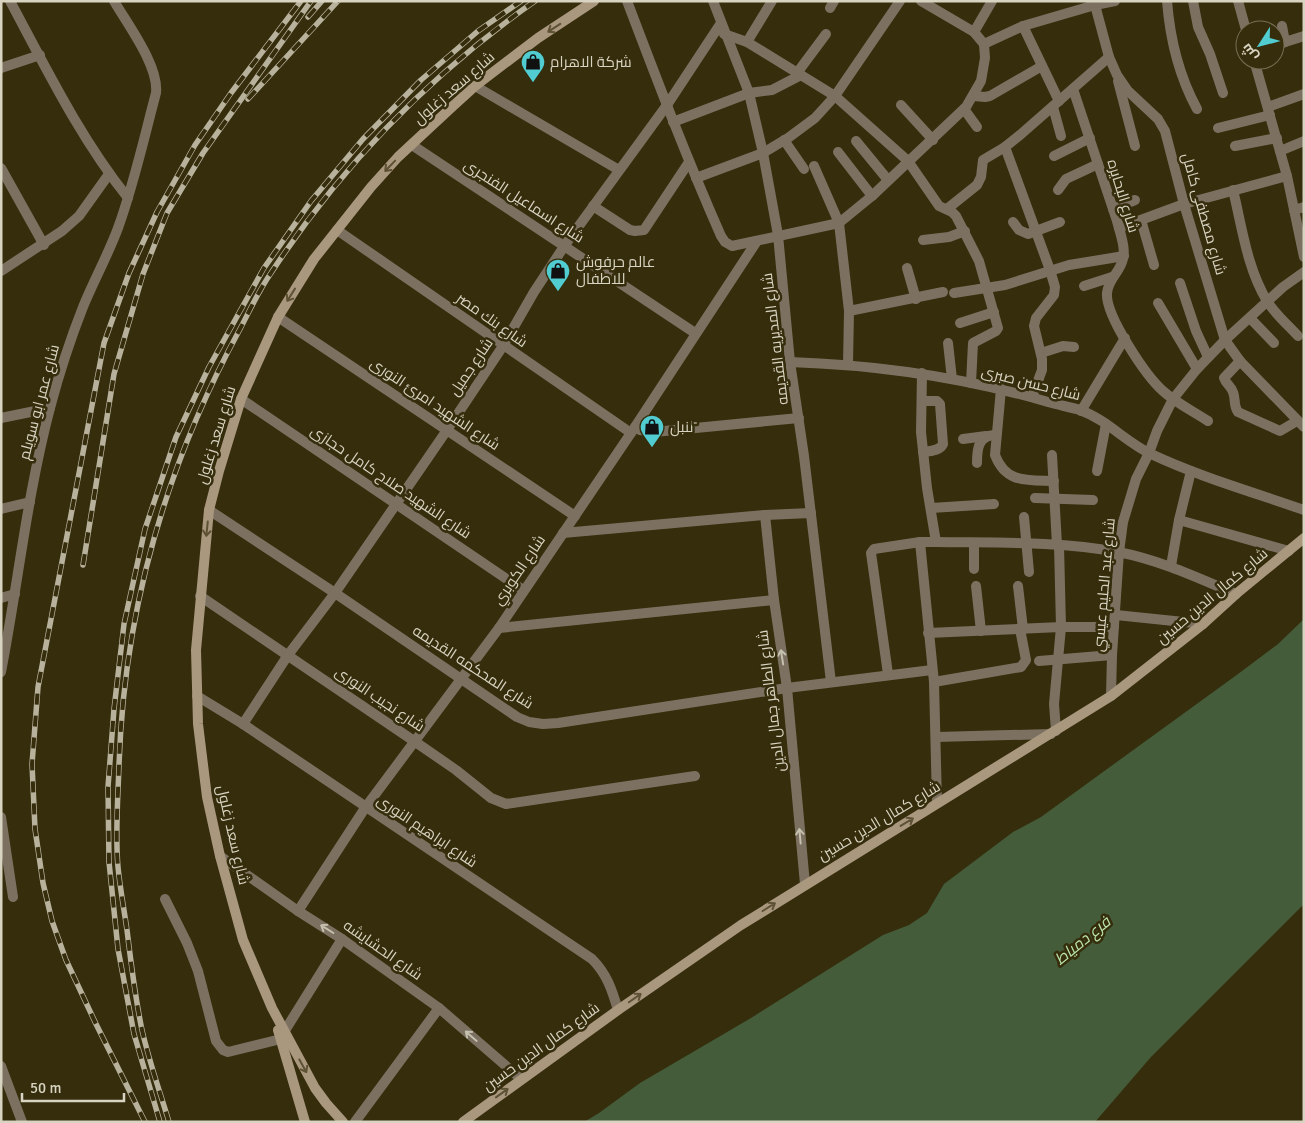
<svg xmlns="http://www.w3.org/2000/svg" width="1305" height="1123" viewBox="0 0 1305 1123" font-family="Signika,Cairo,sans-serif">
	<rect width="100%" height="100%" fill="#352d0c"/>
	<path fill="#445c3a" d="M1304,619V904L1151,1057L1095,1122H584L599,1113L640,1083L751,1018L883,935L909,925L927,913L944,884L1013,832L1041,817L1238,674L1278,644Z"/>
	<g fill="none" stroke-linecap="round" stroke-linejoin="round">
		<g stroke="#7c7161" stroke-width="10">
			<path d="M10,1C46,68 80,138 128,198"/>
			<path d="M627,1C657,80 687,159 721,236L725,242L732,246L839,223L872,196L966,107L981,81L985,58L984,44"/>
			<path d="M713,1L749,93L763,153L778,235L790,362L804,456L831,682"/>
			<path d="M921,1L974,32L984,44"/>
			<path d="M1091,1L1095,5L1109,57L1117,75L1128,91L1158,119L1165,131L1184,204L1225,340L1240,361L1304,427"/>
			<path d="M1167,1C1170,39 1179,76 1197,109"/>
			<path d="M1193,1L1198,27L1210,54L1223,93"/>
			<path d="M1238,1L1246,30"/>
			<path d="M830,8L834,1"/>
			<path d="M1023,26L1059,101"/>
			<path d="M974,32L992,1"/>
			<path d="M724,34L747,42L835,96L908,161L939,206L952,212L956,216L979,261L998,328L996,331L973,343L971,383"/>
			<path d="M747,42L772,1"/>
			<path d="M1285,42L1304,36"/>
			<path d="M984,44L1023,26L1095,5L1115,1"/>
			<path d="M1275,46L1285,42L1282,26"/>
			<path d="M1254,60L1287,176L1304,257"/>
			<path d="M1,68L40,55"/>
			<path d="M797,73L826,34"/>
			<path d="M1118,81L1135,146"/>
			<path d="M475,86L619,170"/>
			<path d="M1073,89L1117,221C1120,233 1127,250 1122,262C1118,274 1108,280 1107,293C1105,315 1146,376 1163,391C1176,403 1193,411 1208,421"/>
			<path d="M974,96L985,97L990,96L1042,66"/>
			<path d="M901,105L933,140"/>
			<path d="M1053,107L1061,136"/>
			<path d="M1268,107L1304,94"/>
			<path d="M964,109L977,127"/>
			<path d="M673,122L749,93L772,90L801,75"/>
			<path d="M1218,128L1270,115"/>
			<path d="M784,140L804,169"/>
			<path d="M856,141L888,180"/>
			<path d="M412,145L695,333"/>
			<path d="M1235,146L1277,138"/>
			<path d="M1005,147L1050,270L1055,287L1054,295L1036,318L1034,326L1042,359V370L1032,397"/>
			<path d="M1280,151L1304,141"/>
			<path d="M838,152L872,196"/>
			<path d="M1054,156L1090,138"/>
			<path d="M814,166L839,223L849,311L848,364"/>
			<path d="M1,168L44,245"/>
			<path d="M696,178L763,153L788,138L815,118L835,96L900,1"/>
			<path d="M1058,190L1066,179L1098,164"/>
			<path d="M1233,190C1242,227 1247,268 1267,301C1275,314 1288,325 1298,336"/>
			<path d="M593,206L630,230L635,231L644,230L689,162"/>
			<path d="M947,209L977,185L981,177L983,160L1005,147L1020,135L1109,57"/>
			<path d="M1113,209L1135,200"/>
			<path d="M1294,210L1304,207"/>
			<path d="M1141,220L1154,265"/>
			<path d="M1013,222L1019,230L1028,234L1060,222"/>
			<path d="M1119,228L1184,204L1287,176"/>
			<path d="M337,230L631,433"/>
			<path d="M923,240L949,237L965,231"/>
			<path d="M907,268L916,299"/>
			<path d="M1,271L62,231L79,216L109,174"/>
			<path d="M1180,283L1196,331L1208,357"/>
			<path d="M1084,286L1112,277"/>
			<path d="M954,293L1005,285L1069,265L1124,256"/>
			<path d="M1158,303L1197,369"/>
			<path d="M849,311L943,292"/>
			<path d="M278,317L575,516"/>
			<path d="M1250,318L1274,343"/>
			<path d="M960,323L994,312"/>
			<path d="M948,343L952,379"/>
			<path d="M1041,353L1063,346L1074,347"/>
			<path d="M1240,361L1224,378C1226,384 1231,386 1233,392C1236,399 1233,405 1238,412L1280,431L1297,421"/>
			<path d="M790,362C879,365 963,377 1048,402C1058,405 1070,407 1080,410C1107,420 1126,442 1151,454C1200,477 1253,492 1304,510"/>
			<path d="M922,373L921,432L927,488L936,542"/>
			<path d="M1001,389L995,455C1006,484 1028,480 1054,481"/>
			<path d="M241,399L523,590"/>
			<path d="M922,401H937L940,404L943,444C940,451 930,451 923,452"/>
			<path d="M1081,411L1125,338"/>
			<path d="M1,418L50,408"/>
			<path d="M635,427L640,430L654,432L799,418"/>
			<path d="M963,439L986,436"/>
			<path d="M1052,455L1057,545"/>
			<path d="M977,463C977,449 978,435 996,435"/>
			<path d="M1097,471L1106,424"/>
			<path d="M1035,498L1093,500"/>
			<path d="M931,508L994,504"/>
			<path d="M1,509L30,502"/>
			<path d="M209,510L335,593L517,717L529,722L543,724L558,723L787,688L932,670"/>
			<path d="M765,515L774,600L787,688L805,884"/>
			<path d="M1024,517L1029,572"/>
			<path d="M1179,520L1289,551"/>
			<path d="M563,533L765,515L811,513"/>
			<path d="M920,542L934,682L937,803"/>
			<path d="M974,543V569"/>
			<path d="M1171,566L1179,520L1191,471"/>
			<path d="M976,586L981,631"/>
			<path d="M1018,586L1023,629"/>
			<path d="M200,596L414,741L456,770L491,798L506,804L695,776"/>
			<path d="M1,598L15,594"/>
			<path d="M1116,615L1203,624"/>
			<path d="M499,628L774,600"/>
			<path d="M928,633L1061,627H1114"/>
			<path d="M1039,661L1112,655"/>
			<path d="M1,672C18,584 27,495 50,408C59,374 70,340 83,307C94,280 108,255 118,228C134,184 144,138 156,93C159,66 128,25 114,1"/>
			<path d="M888,674L871,553L874,549L920,542H936C996,543 1059,541 1118,552C1160,560 1198,578 1236,594"/>
			<path d="M934,682L1021,667L1026,660L1020,629"/>
			<path d="M197,696L243,724L592,959C607,974 612,990 618,1010"/>
			<path d="M1111,696L1112,655L1119,552L1123,522L1136,479L1149,453L1157,431L1173,399L1197,369L1225,340L1283,287L1304,272"/>
			<path d="M243,724L288,655L335,593L447,430L503,346L534,292L565,245L667,105L721,23"/>
			<path d="M1056,731L1054,704L1061,627L1059,545"/>
			<path d="M936,737L1051,734"/>
			<path d="M1,817L13,897"/>
			<path d="M220,856L298,911L342,939L439,1008L521,1079"/>
			<path d="M165,899L187,943L198,971L216,1041L223,1050L228,1052L281,1039"/>
			<path d="M298,911L365,808L499,628L631,433L757,241"/>
			<path d="M284,1032L342,939"/>
			<path d="M1,1066L22,1122"/>
			<path d="M355,1122L439,1008"/>
		</g>
		<g stroke="#a9977e" stroke-width="10">
			<path d="M278,1030L305,1122"/>
			<path d="M343,1122L326,1103L315,1088L272,1008L243,940L220,856L207,797L198,724L196,650L209,510L219,471L241,399L278,317L314,259L371,187L398,157L453,106L475,86L538,38L594,1"/>
			<path d="M463,1122L618,1010L741,925L1111,696L1203,624L1236,594L1304,538"/>
		</g>
		<defs>
			<g id="rail">
				<path d="M308,17L322,1"/>
				<path d="M248,99L338,1"/>
				<path d="M83,565L114,374L143,274L167,213L203,153L311,1"/>
				<path d="M145,1122L96,1024L66,960L52,921L43,883L35,829L32,764L38,687L104,343L129,273L157,212L195,145L231,93L301,1"/>
				<path d="M160,1122L134,1034L118,949L109,862L108,787L114,709L124,624L145,529L176,437L209,367L264,268L311,201L363,139L421,80L478,31L521,1"/>
				<path d="M169,1122C160,1092 149,1061 142,1030C135,997 131,963 127,930C124,909 120,888 118,867C115,833 118,799 119,765C124,610 166,465 240,329C250,310 259,290 271,273C341,166 431,74 535,1"/>
			</g>
		</defs>
		<use href="#rail" stroke="#b8b29d" stroke-width="5.5"/>
		<use href="#rail" stroke="#352d0c" stroke-width="4" stroke-dasharray="11" stroke-linecap="butt"/>
	</g>
	<defs><path id="oneway-shaft" d="M-6 0H5M1.5-3L5.5 0L1.5 3" fill="none" stroke-width="1.6" stroke-linecap="round" stroke-linejoin="round" transform="scale(1.25)"/></defs>
	<g stroke="#5e5234">
		<use href="#oneway-shaft" transform="translate(554 28) rotate(147)"/>
		<use href="#oneway-shaft" transform="translate(390 166) rotate(134)"/>
		<use href="#oneway-shaft" transform="translate(291 295) rotate(122)"/>
		<use href="#oneway-shaft" transform="translate(207 529) rotate(96)"/>
		<use href="#oneway-shaft" transform="translate(907 822) rotate(-31)"/>
		<use href="#oneway-shaft" transform="translate(769 907) rotate(-32)"/>
		<use href="#oneway-shaft" transform="translate(635 998) rotate(-35)"/>
		<use href="#oneway-shaft" transform="translate(303 1066) rotate(61)"/>
		<use href="#oneway-shaft" transform="translate(502 1093) rotate(-36)"/>
	</g>
	<g stroke="#c6c0af">
		<use href="#oneway-shaft" transform="translate(782 657) rotate(-99)"/>
		<use href="#oneway-shaft" transform="translate(800 836) rotate(-95)"/>
		<use href="#oneway-shaft" transform="translate(327 929) rotate(-148)"/>
		<use href="#oneway-shaft" transform="translate(471 1036) rotate(-139)"/>
	</g>
	<defs>
		<symbol id="shop-pin" viewBox="-11 -11 22 30"><path d="M0 17L-7.5 6A9.5 9.5 0 1 1 7.5 6Z" fill="#51ccd1" stroke="#352d0c"/><path d="M-5-2.5h2.3a2.7 3.5 0 0 1 5.4 0H5L5.5 6h-11ZM-1.5-2.5h3a1.5 2.3 0 0 0-3 0Z" fill="#111"/></symbol>
	</defs>
	<g fill-rule="evenodd">
		<use href="#shop-pin" x="519" y="48" width="28" height="38"/>
		<use href="#shop-pin" x="544" y="257" width="28" height="38"/>
		<use href="#shop-pin" x="638" y="413" width="28" height="38"/>
	</g>
	<g text-anchor="middle" stroke-width="5" stroke-linejoin="round" paint-order="stroke">
		<g font-size="15" fill="#d9d4c2" stroke="#352d0c" text-anchor="start">
			<text x="550" y="67">شركة الاهرام</text>
			<text x="576" y="267">عالم حرفوش<tspan x="576" dy="17">للاطفال</tspan></text>
			<text x="670" y="432">لنبل ً</text>
		</g>
		<g font-size="15" fill="#d9d4c2" stroke="#352d0c">
			<text transform="translate(454 88) rotate(-41)" y="5">شارع سعد زغلول</text>
			<text transform="translate(1123 196) rotate(73)" y="5">شارع البحايره</text>
			<text transform="translate(524 201) rotate(33)" y="5">شارع اسماعيل الفنجرى</text>
			<text transform="translate(1204 214) rotate(74)" y="5">شارع مصطفى كامل</text>
			<text transform="translate(492 320) rotate(35)" y="5">شارع بنك مصر</text>
			<text transform="translate(775 339) rotate(-97)" y="5">شارع المديريه القديمه</text>
			<text transform="translate(471 367) rotate(-56)" y="5">شارع جميل</text>
			<text transform="translate(1031 383) rotate(14)" y="5">شارع حسن صبرى</text>
			<text transform="translate(39 402) rotate(-75)" y="5">شارع عمر ابو سويلم</text>
			<text transform="translate(435 404) rotate(34)" y="5">شارع الشهيد امرئ النورى</text>
			<text transform="translate(216 435) rotate(-73)" y="5">شارع سعد زغلول</text>
			<text transform="translate(391 482) rotate(34)" y="5">شارع الشهيد صلاح كامل حجازى</text>
			<text transform="translate(519 570) rotate(-56)" y="5">شارع الكوبري</text>
			<text transform="translate(1104 585) rotate(-85)" y="5">شارع عبد الحليم عيسي</text>
			<text transform="translate(1212 596) rotate(-40)" y="5">شارع كمال الدين حسين</text>
			<text transform="translate(473 667) rotate(33)" y="5">شارع المحكمه القديمه</text>
			<text transform="translate(380 699) rotate(34)" y="5">شارع نجيب النورى</text>
			<text transform="translate(771 701) rotate(-97)" y="5">شارع الطاهر جمال الدين</text>
			<text transform="translate(879 821) rotate(-31)" y="5">شارع كمال الدين حسين</text>
			<text transform="translate(427 831) rotate(34)" y="5">شارع ابراهيم النورى</text>
			<text transform="translate(233 835) rotate(77)" y="5">شارع سعد زغلول</text>
			<text transform="translate(383 950) rotate(35)" y="5">شارع الحشايشه</text>
			<text transform="translate(541 1047) rotate(-36)" y="5">شارع كمال الدين حسين</text>
		</g>
		<g font-size="16" font-style="italic" fill="#bce6ab" stroke="#352d0c">
			<text transform="translate(1082 940) rotate(-39)" y="6">فرع دمياط</text>
		</g>
	</g>
	<rect width="1305" height="1123" fill="none" stroke="#d9d4c2" stroke-width="5"/>
	<g transform="translate(1260 45) rotate(234)"><circle r="24" fill="#352d0c" stroke="#777055"/>
	<path d="M0-4L9 19L0 12L-9 19Z" fill="#51ccd1"/>
	<text y="-8" font-size="14" font-weight="bold" text-anchor="middle" fill="#d9d4c2">ش</text>
	</g>
	<path d="M22 1093v8h102v-8" fill="none" stroke="#d9d4c2" stroke-width="2.5"/>
	<text x="30" y="1093" font-size="15" fill="#d9d4c2" stroke="#352d0c" stroke-width="4" paint-order="stroke">50 m</text>
</svg>
